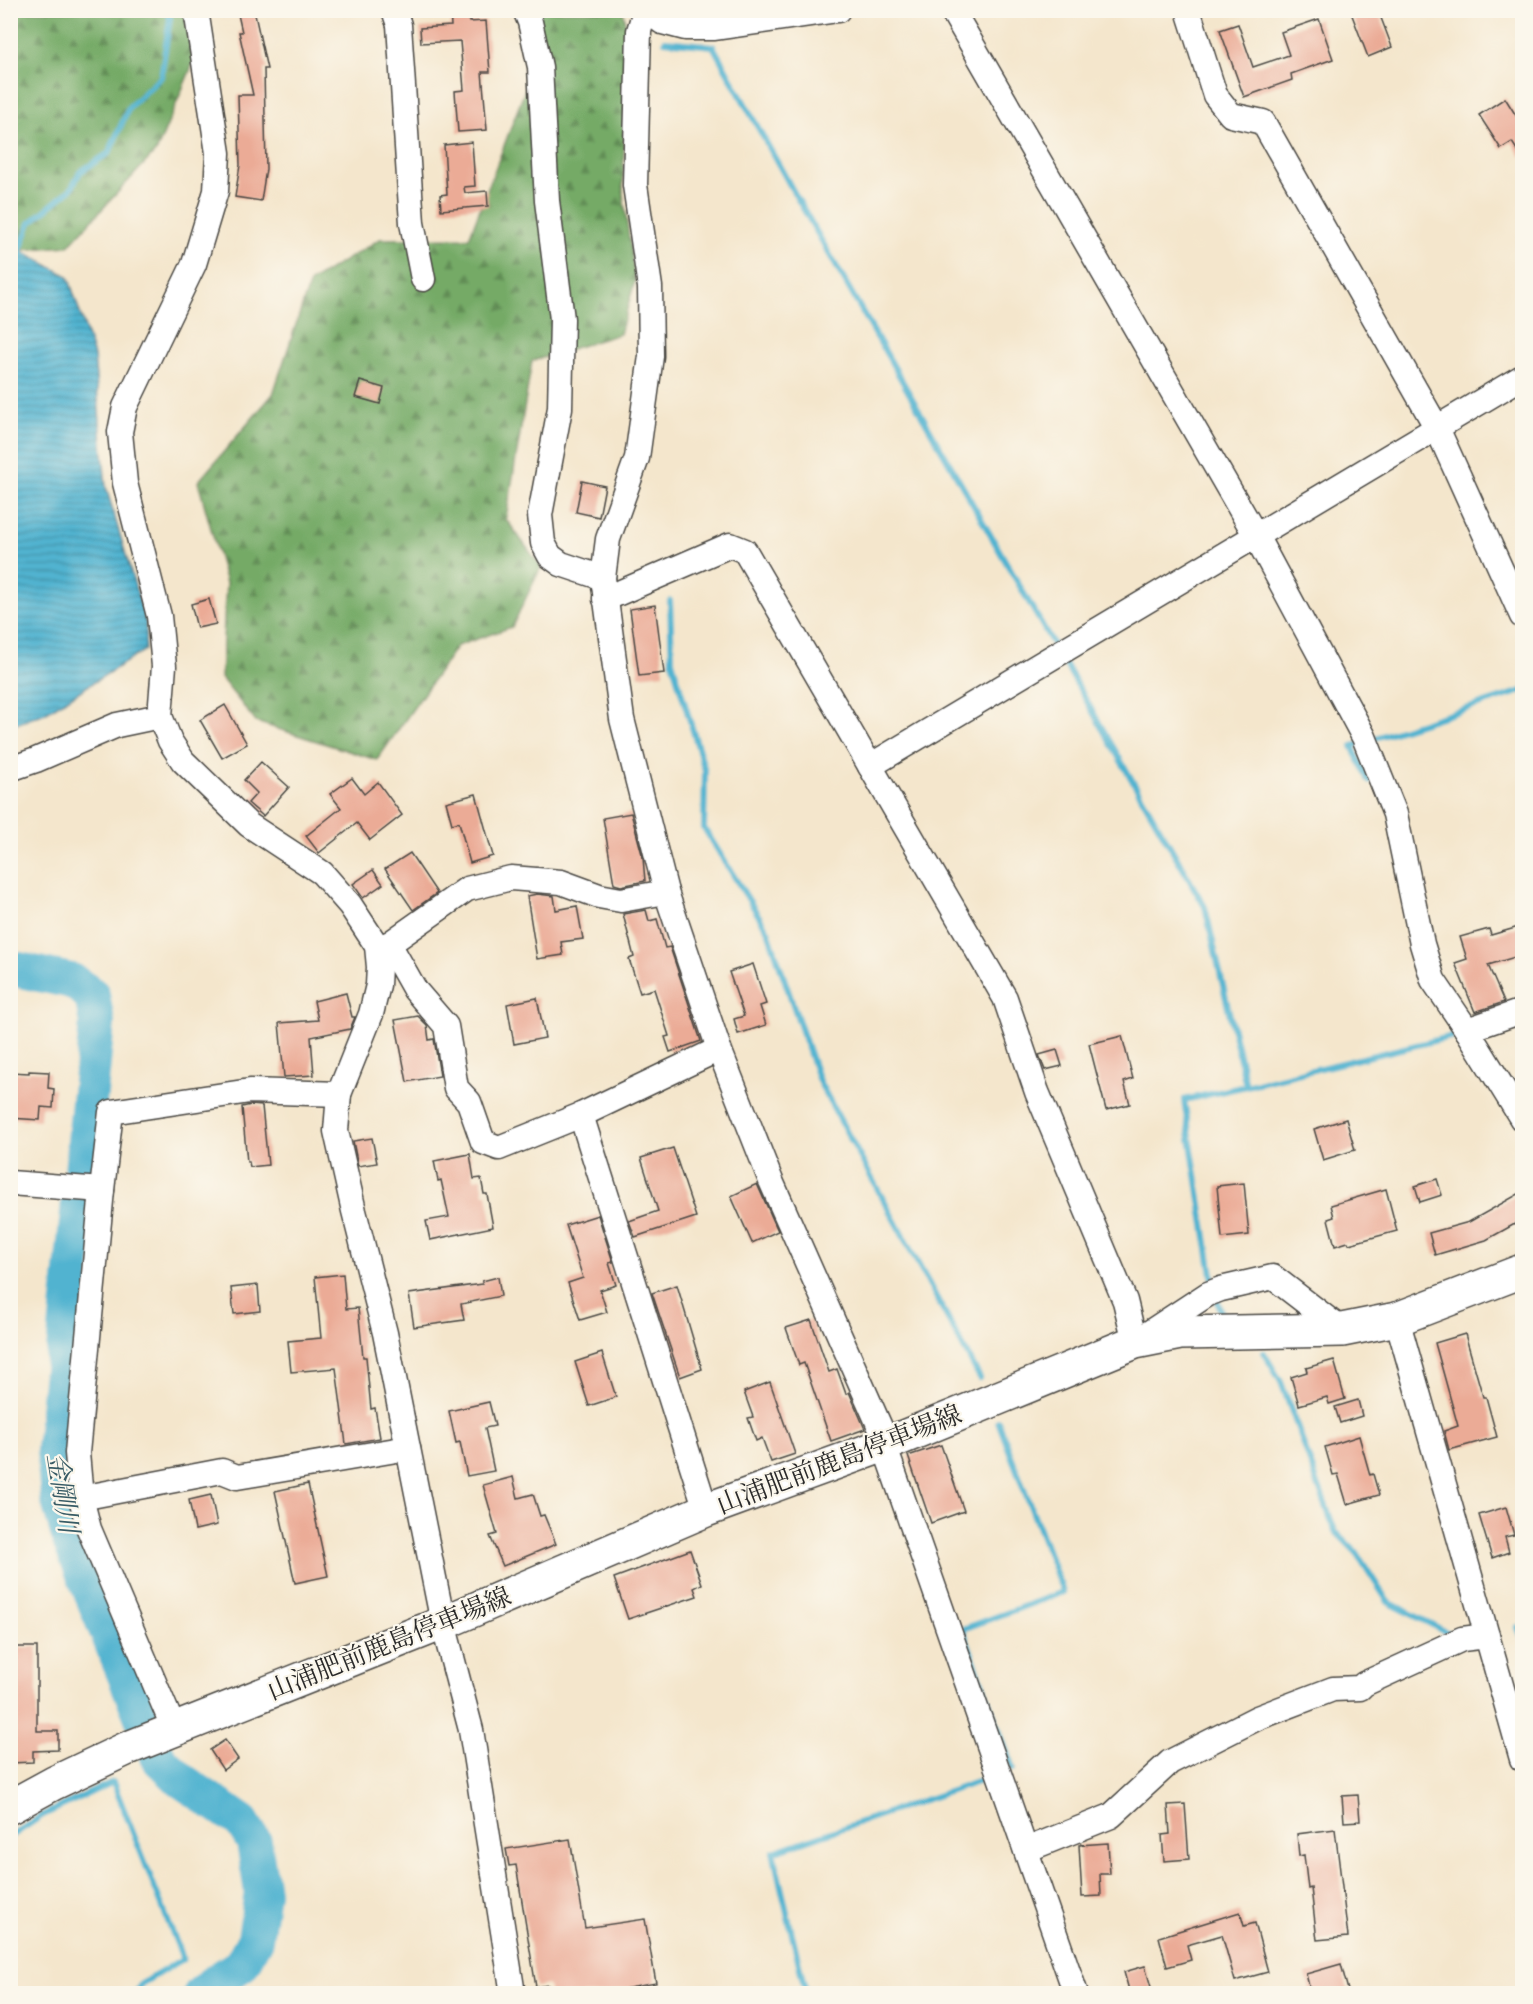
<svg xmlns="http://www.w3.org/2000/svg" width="1533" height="2004" viewBox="0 0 1533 2004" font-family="'Sorts Mill Goudy','Noto Serif JP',serif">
	<defs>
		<pattern id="forest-firs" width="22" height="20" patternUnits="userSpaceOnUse" patternTransform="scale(1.5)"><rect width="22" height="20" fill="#75aa66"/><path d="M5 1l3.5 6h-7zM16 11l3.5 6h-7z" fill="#608b54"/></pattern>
		<pattern id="water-rules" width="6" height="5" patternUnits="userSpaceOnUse" patternTransform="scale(1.5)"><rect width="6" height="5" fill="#51b3d0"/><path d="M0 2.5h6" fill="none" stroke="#4392a9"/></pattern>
	</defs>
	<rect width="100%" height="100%" fill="#fbf7ec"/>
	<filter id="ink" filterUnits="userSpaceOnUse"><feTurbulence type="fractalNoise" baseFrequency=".0167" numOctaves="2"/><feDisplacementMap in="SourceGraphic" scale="12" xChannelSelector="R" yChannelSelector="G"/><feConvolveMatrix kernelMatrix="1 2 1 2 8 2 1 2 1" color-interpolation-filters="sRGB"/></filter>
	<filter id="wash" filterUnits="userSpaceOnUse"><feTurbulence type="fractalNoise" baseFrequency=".008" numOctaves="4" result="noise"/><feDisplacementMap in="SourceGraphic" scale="24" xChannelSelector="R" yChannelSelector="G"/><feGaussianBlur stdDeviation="1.35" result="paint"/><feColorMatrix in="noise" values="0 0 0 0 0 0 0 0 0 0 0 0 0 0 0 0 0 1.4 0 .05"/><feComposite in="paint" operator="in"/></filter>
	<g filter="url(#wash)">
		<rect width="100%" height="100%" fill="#f4e6cc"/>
		<g fill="url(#forest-firs)" stroke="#506a48" stroke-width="1.5">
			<path d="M10,11H184L194,61L157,150L68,246L11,251Z"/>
			<path d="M534,11H623L626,29L623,194L635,281L620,334L532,361L506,519L541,567L512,627L457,646L377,760L256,722L221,678L226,583L198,482L273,394L310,282L380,239L469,238L544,40Z"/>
		</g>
		<path fill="url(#water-rules)" stroke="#3e6f7e" stroke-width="1.5" d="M20,250L68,276L94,356L106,487L146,623L145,650L45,713L11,726L10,251Z"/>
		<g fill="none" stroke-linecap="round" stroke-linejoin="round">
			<g stroke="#51b3d0" stroke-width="6">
				<path d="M697,10L710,14"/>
				<path d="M665,41L713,46L796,196L1053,644"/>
				<path d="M10,264L20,250L30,223L71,189L80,172L109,153L129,107L161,77L170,18L166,10"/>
				<path d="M670,601L672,661L705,771L704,828L768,931L819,1081L980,1378"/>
				<path d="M1063,660L1205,907L1246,1086L1184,1100L1214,1287"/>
				<path d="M1372,739L1522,691"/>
				<path d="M1362,743L1352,746L1369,781"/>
				<path d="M1246,1086L1458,1035L1455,1031"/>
				<path d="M1216,1297L1222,1314"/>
				<path d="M1264,1353L1281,1382L1335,1531L1356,1552L1388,1602L1454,1636"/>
				<path d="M998,1421L1063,1592L963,1629L1013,1769"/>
				<path d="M1518,1628L1522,1637"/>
				<path d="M10,1837L43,1815L113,1782L183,1959L141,1984L135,1994"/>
				<path d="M806,1994L773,1852L986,1779"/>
			</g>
			<path stroke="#51b3d0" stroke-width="36" d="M10,968L72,981L92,995L97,1023L54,1450L58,1498L71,1543L159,1759L181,1780L242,1822L254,1842L262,1892L255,1939L241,1965L212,1984L201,1994"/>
		</g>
		<g id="blocks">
			<g fill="#ebab96">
				<path d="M237,10H254L267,69H264L266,169L261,201L235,197L240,165L238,95H253L239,32H242Z"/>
				<path d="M450,10H469V22L486,21L490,72H482L487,130L458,132L455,91L464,90L460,41L421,43L420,28L451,26Z"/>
				<path d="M1350,10H1378L1392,47L1368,57Z"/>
				<path d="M1319,19L1333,59L1291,74L1292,80L1244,97L1220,30L1238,24L1253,67L1289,55L1281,32Z"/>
				<path d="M1505,98L1522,125V158L1512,142L1501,149L1479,115Z"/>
				<path d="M472,142L475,186L464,187L465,193L487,191L488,206L441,210L440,195L447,194L444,145Z"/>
				<path d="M360,381L384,388L380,404L355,397Z"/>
				<path d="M582,481L605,486L599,517L576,512Z"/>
				<path d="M209,599L216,624L197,628L191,604Z"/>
				<path d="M655,605L664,673L639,676L630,609Z"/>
				<path d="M225,705L247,744L222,758L200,720Z"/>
				<path d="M261,762L289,787L263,816L248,803L257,793L244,780Z"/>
				<path d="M352,778L364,794L378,782L402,815L370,840L357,823L319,853L306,836L341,808L330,794Z"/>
				<path d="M476,794L493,856L470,863L459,822L452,824L446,802Z"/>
				<path d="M631,813L643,858L645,881L621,886L614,884L603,818Z"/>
				<path d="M410,853L437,893L413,910L385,869Z"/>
				<path d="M373,870L383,884L363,898L353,884Z"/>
				<path d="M537,894L554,896L556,910L577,906L583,939L561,942L563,955L537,959L527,896Z"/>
				<path d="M646,910L649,921L657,919L665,948L670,947L701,1041L670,1052L665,1037L669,1036L654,989L640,993L629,959L634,957L623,914Z"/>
				<path d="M1522,926V955L1488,965L1504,1002L1475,1012L1455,963L1467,959L1460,937L1489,929L1491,935Z"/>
				<path d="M753,964L766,1004L760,1006L766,1025L738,1034L734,1019L744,1016L729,972Z"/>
				<path d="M346,993L352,1017H355L350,1029L311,1037L314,1075L284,1077L279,1023L318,1020L314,1001Z"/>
				<path d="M537,998L545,1038L514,1044L507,1004Z"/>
				<path d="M418,1016L427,1025L429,1040L434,1039L440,1076L407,1082L395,1020Z"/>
				<path d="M1122,1036L1133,1079L1124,1082L1130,1104L1106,1110L1089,1044Z"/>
				<path d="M1057,1050L1062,1066L1045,1070L1039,1055Z"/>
				<path d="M29,1071L49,1072L48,1088L54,1089L53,1108L41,1107L40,1120L10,1118V1072L29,1073Z"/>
				<path d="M251,1105L262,1106L268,1165L250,1167L249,1162H247L242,1107Z"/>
				<path d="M1346,1119L1355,1150L1323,1160L1314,1129Z"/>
				<path d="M372,1138L377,1163L358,1166L353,1141Z"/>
				<path d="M673,1148L696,1217L635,1237L629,1221L658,1211L641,1158Z"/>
				<path d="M470,1154L474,1179L481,1178L484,1194H487L493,1227L430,1240L426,1221L449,1217L441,1180L438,1181L434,1161Z"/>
				<path d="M1437,1179L1442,1195L1420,1202L1415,1186Z"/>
				<path d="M1244,1183L1249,1235L1222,1238L1217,1186Z"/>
				<path d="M757,1184L778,1231L752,1243L731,1196Z"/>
				<path d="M1386,1189L1397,1231L1349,1244L1348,1242L1335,1246L1328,1219L1334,1217L1331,1205Z"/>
				<path d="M1522,1192V1220L1486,1240L1435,1255L1429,1233L1469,1222Z"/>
				<path d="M598,1215L613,1262L609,1263L616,1285L600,1290L607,1312L580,1320L568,1283L583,1278L566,1225Z"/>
				<path d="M343,1274L346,1309L358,1308L363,1357H366L371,1409L375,1408L380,1438L346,1444L336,1368L291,1372L288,1341L321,1338L315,1277Z"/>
				<path d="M498,1277L501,1296L461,1304L464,1320L414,1327L409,1294L482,1284V1281Z"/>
				<path d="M258,1285L260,1311L234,1314L231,1288Z"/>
				<path d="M677,1285L702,1369L680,1377L652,1293Z"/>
				<path d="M811,1320L829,1372L837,1369L846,1394L849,1392L865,1429L831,1441L804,1363L799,1365L786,1328Z"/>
				<path d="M1465,1334L1483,1397H1486L1497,1437L1449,1450L1444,1431L1458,1426L1435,1343Z"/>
				<path d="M602,1353L616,1397L589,1406L575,1362Z"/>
				<path d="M1334,1360L1345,1399L1329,1404L1327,1397L1299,1405L1291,1377L1307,1372L1306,1368Z"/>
				<path d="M770,1382L795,1454L771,1462L762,1438L756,1441L748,1418L753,1417L744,1392Z"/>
				<path d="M1358,1400L1362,1416L1340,1423L1335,1407Z"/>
				<path d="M489,1402L495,1426L485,1428L494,1471L467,1476L460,1442L456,1443L449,1411Z"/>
				<path d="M1359,1436L1370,1475L1373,1474L1379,1495L1347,1504L1338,1474L1333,1475L1325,1447Z"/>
				<path d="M941,1445L964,1511L931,1523L908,1456Z"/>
				<path d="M513,1477L518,1498L533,1494L540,1516L544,1515L556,1544L503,1566L490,1536L497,1534L483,1485Z"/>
				<path d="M308,1484L328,1576L295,1583L275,1491Z"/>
				<path d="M211,1495L217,1525L195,1530L189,1500Z"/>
				<path d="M1506,1507L1514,1535L1505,1537L1509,1552L1492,1558L1479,1515Z"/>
				<path d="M690,1550L702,1584L694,1588L697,1596L628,1619L614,1578Z"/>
				<path d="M10,1647H37V1731H58V1750L33,1751V1762L10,1763Z"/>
				<path d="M225,1740L238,1759L223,1770L210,1750Z"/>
				<path d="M1358,1795L1360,1821L1344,1822L1342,1796Z"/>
				<path d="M1185,1804L1189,1859L1164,1861L1162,1835L1170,1834L1168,1805Z"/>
				<path d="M1335,1829L1348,1937L1317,1940L1311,1888L1308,1889L1304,1855L1299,1856L1297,1834Z"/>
				<path d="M570,1839L585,1928L645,1919L656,1983L596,1994H550L548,1985L536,1987L516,1865L509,1866L506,1849Z"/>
				<path d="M1108,1843L1110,1874H1100L1101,1896L1082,1897L1079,1845Z"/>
				<path d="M1240,1912L1244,1926L1255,1923L1268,1972L1235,1981L1222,1935L1187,1945L1191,1960L1167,1967L1159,1937Z"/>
				<path d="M1341,1964L1349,1994H1311L1306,1974Z"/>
				<path d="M1145,1966L1153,1994H1130L1124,1972Z"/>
			</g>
		</g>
	</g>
	<g filter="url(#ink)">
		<use href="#blocks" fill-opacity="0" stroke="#494743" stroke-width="1.5"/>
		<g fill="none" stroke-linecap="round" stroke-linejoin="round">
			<defs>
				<g id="minor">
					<path d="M196,10L218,153L216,191L194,264L125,407L120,432L125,483L159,616L164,666L160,716L170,741L183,761L249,825L322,873L350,905L377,946L379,967L378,985L371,1014L339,1094L336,1131L354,1211L385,1333L443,1623L471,1730L513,1994"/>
					<path d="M394,10L399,25L412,223L423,279"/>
					<path d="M525,10L530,22L540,67L547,201L562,319L560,408L540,515L543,543L550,556L561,564L603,578"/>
					<path d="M645,10L639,31L635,185L650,287L651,356L637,458L608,539L603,578L622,719L666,892L719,1049L771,1181L880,1427L884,1445L1076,1994"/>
					<path d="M646,10L662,22L685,28H715L838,10"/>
					<path d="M952,10L1256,536L1364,737L1395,814L1422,944L1433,980L1467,1030L1522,1119"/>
					<path d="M1188,10L1215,95L1231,115L1263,122L1437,428L1522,616"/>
					<path d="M605,599L730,545L745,551L1005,998L1037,1092L1125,1301L1135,1342L1208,1294L1221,1289L1273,1277L1342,1330"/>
					<path d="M870,766L1522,377"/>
					<path d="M10,769L36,760L117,725L160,716"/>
					<path d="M389,944L467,889L511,878L561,882L599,896L621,900L666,892"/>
					<path d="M377,946L389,944L415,990L446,1026L456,1088L469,1102L483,1142L499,1148L581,1115L719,1049"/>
					<path d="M1467,1030L1522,1011"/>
					<path d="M581,1115L706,1510"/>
					<path d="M10,1183L102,1190"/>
					<path d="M1397,1319L1522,1759"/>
					<path d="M81,1498L222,1471L237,1477L408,1448"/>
					<path d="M174,1729L89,1529L81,1498L77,1453L102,1190L111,1112L250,1091L339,1094"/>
					<path d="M1026,1850L1111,1816L1170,1762L1257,1718L1333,1689L1360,1688L1364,1684L1462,1639L1487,1636"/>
				</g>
				<path id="secondary" d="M10,1807L54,1783L128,1748L443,1623L706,1510L884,1445L1135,1342L1180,1333L1342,1330L1397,1319L1522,1271"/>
			</defs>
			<use href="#minor" stroke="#494743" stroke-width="27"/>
			<use href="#secondary" stroke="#494743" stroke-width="36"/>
			<use href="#minor" stroke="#fff" stroke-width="24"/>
			<use href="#secondary" stroke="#fff" stroke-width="33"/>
		</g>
	</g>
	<g text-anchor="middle" stroke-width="4.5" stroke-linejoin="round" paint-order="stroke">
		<g font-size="26" fill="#2b2b2b" stroke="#fbf7ec">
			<text transform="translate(839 1459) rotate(-21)" y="9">山浦肥前鹿島停車場線</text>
			<text transform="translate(389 1643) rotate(-22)" y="9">山浦肥前鹿島停車場線</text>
		</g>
		<g font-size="27" font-style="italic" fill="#385b65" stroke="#fbf7ec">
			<text transform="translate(63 1493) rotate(81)" y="9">金剛川</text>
		</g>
	</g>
	<rect width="1533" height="2004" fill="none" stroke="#fbf7ec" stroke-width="36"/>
</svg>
